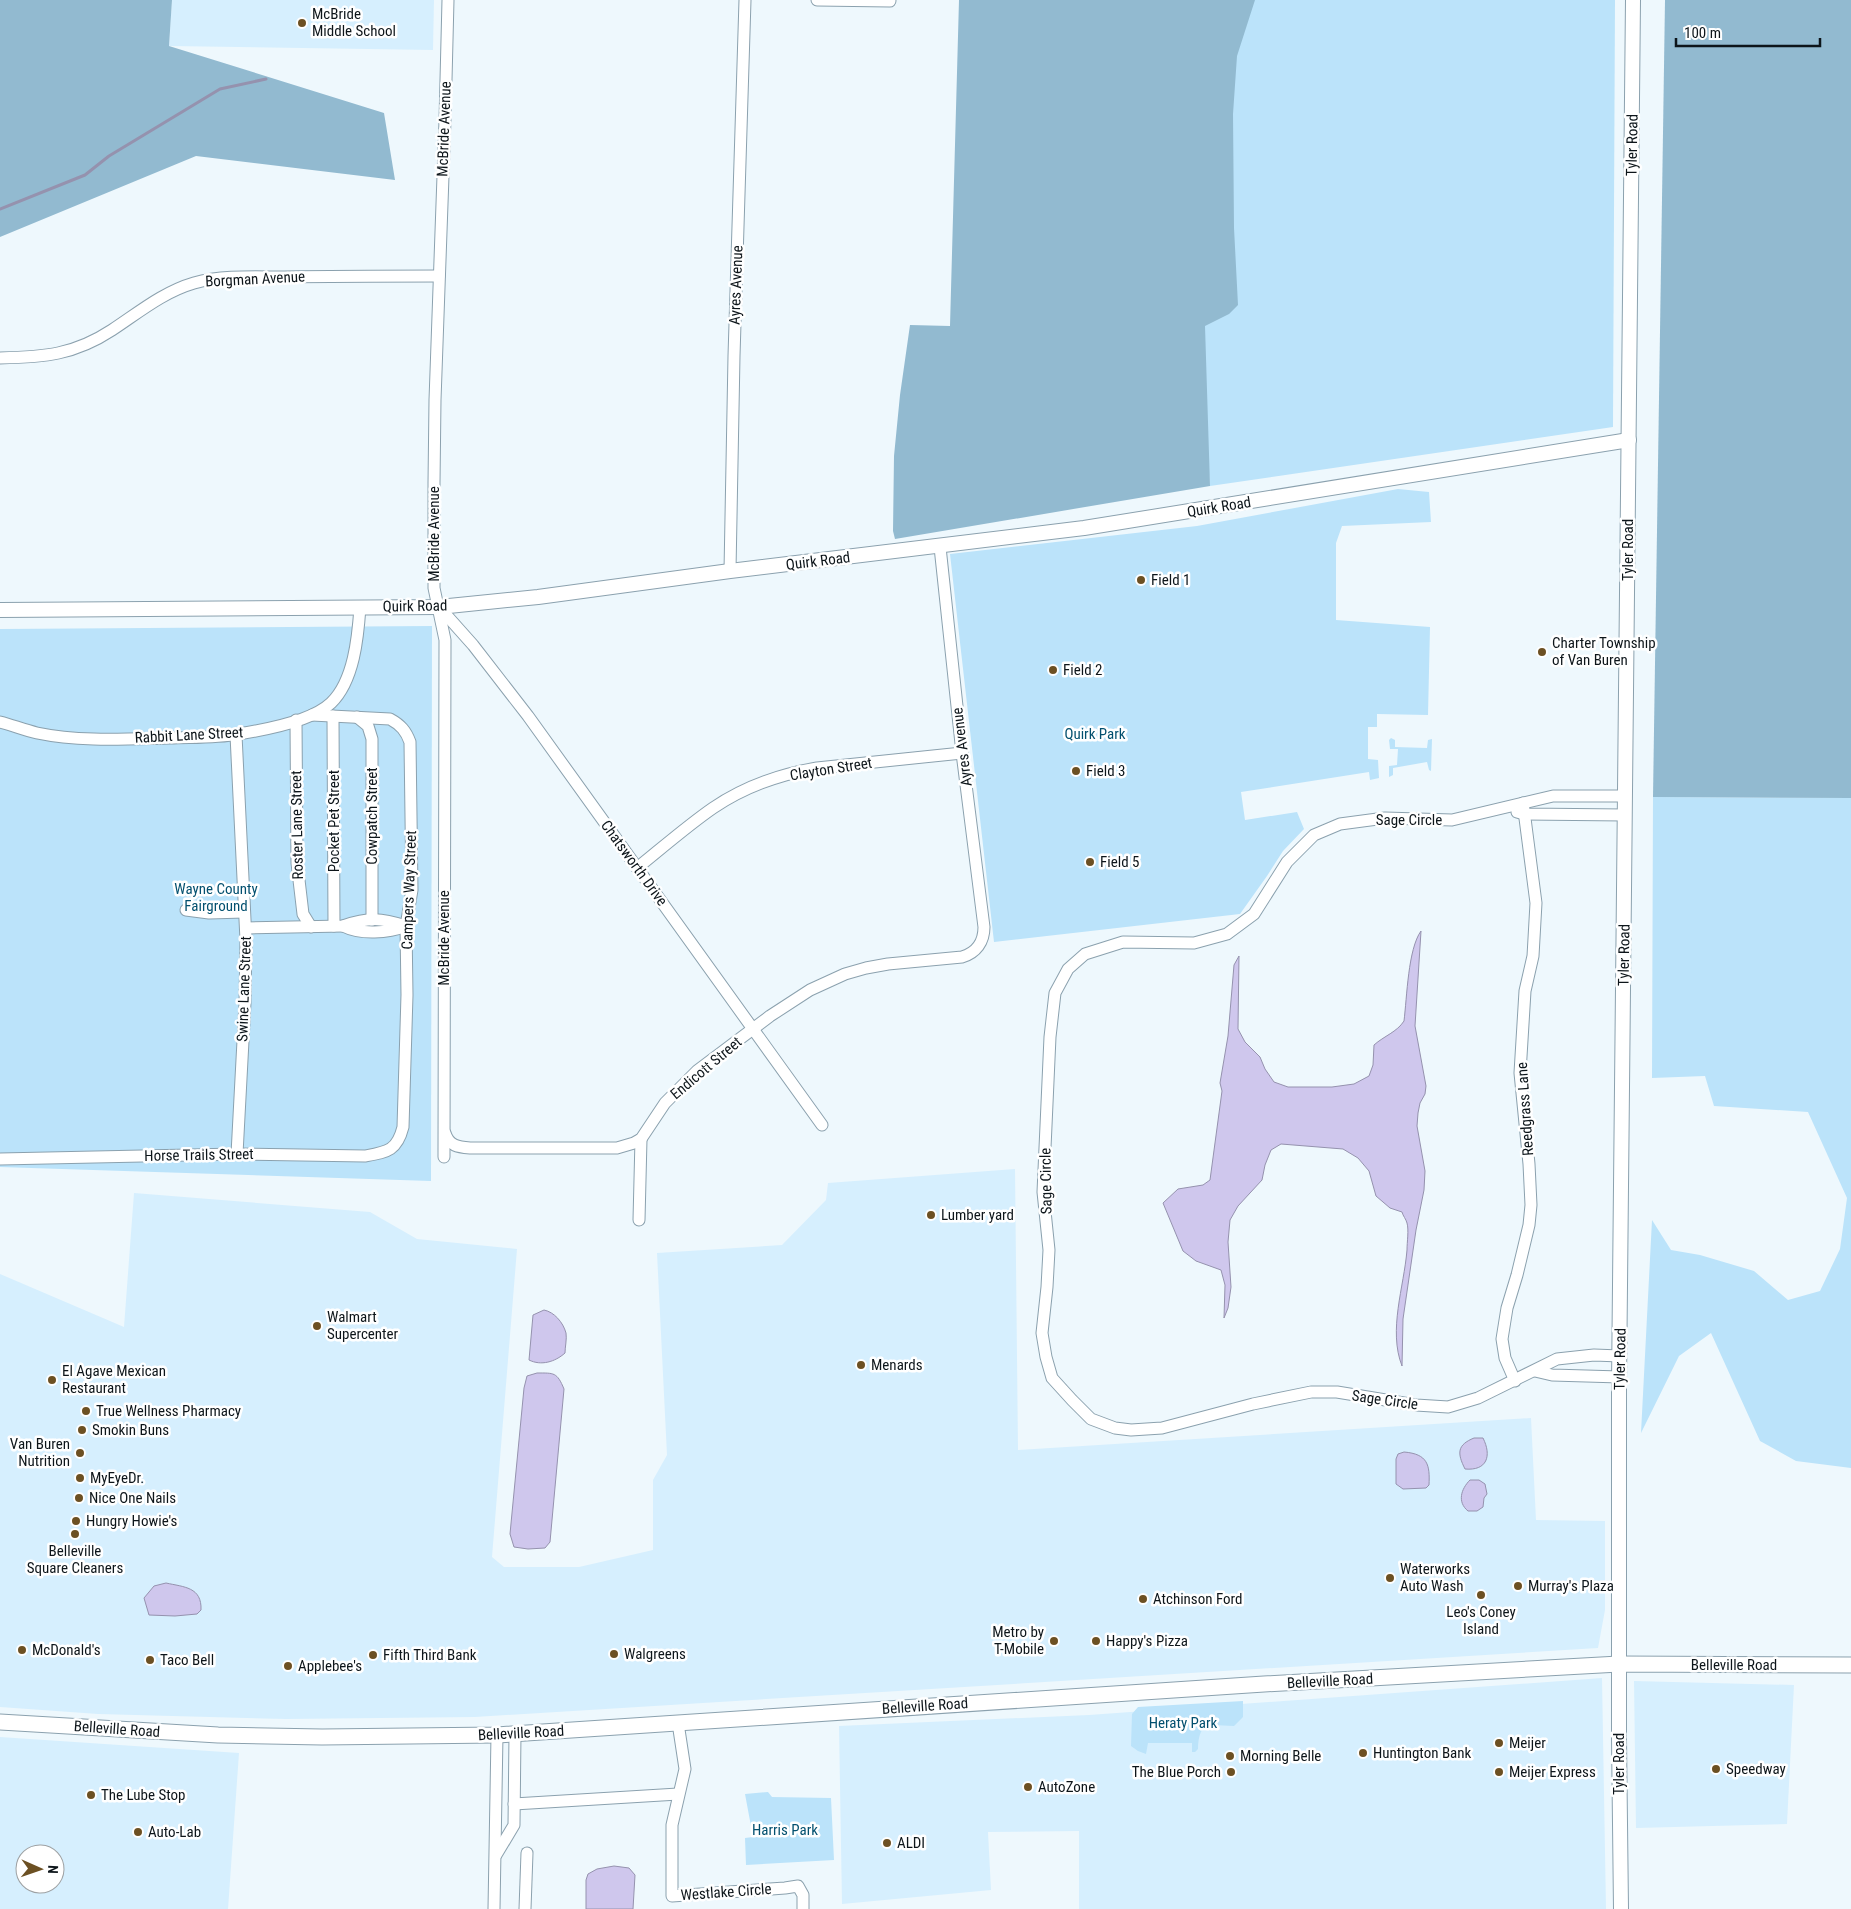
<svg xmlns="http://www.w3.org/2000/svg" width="1851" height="1909" viewBox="0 0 1851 1909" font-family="'Roboto Condensed',sans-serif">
	<rect width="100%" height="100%" fill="#eef8fd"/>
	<g fill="#d6effe" fill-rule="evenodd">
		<path d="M172,0H434L433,50L169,46Z"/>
		<path d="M1015,1169L1018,1450L1531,1418L1536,1520L1605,1521V1610L1598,1648L475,1717L286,1719L98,1714L0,1707V1274L124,1327L134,1193L370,1212L417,1239L517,1249L492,1557L504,1567H579L653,1550V1480L667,1455L657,1253L782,1245L826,1200L828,1183Z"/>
		<path d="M1602,1678L1606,1909H1079V1831L988,1832L991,1890L842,1904L839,1726L1089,1715Z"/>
		<path d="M1634,1681L1794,1685L1787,1824L1636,1828Z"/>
		<path d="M0,1737L239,1753L228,1909H0ZM25,1854H55V1884H25Z"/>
	</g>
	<g fill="#bbe3fa">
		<path d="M1236,0H1615L1613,427L1210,486L1196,323Z"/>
		<path d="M1398,489L1429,492L1431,522L1342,526L1336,543V620L1430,627L1428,715L1377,714V727H1368V759L1378,760L1379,778L1370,780L1369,772L1241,792L1245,820L1297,812L1304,829L1283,851L1267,876L1240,914L994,942L950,554L1197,526Z"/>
		<path d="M432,626L431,1181L0,1167V629Z"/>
		<path d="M1391,738L1395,740V747L1427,748L1428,740L1432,739L1431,771L1429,770L1427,762L1393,768V775L1389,777V766L1397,765L1398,749H1390L1389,740Z"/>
		<path d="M1653,797L1851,798V1468L1796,1461L1760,1441L1711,1333L1679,1356L1641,1433L1652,1220L1671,1250L1700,1255L1754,1271L1788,1300L1820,1291L1840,1249L1847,1198L1808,1112L1714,1106L1705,1076L1652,1078Z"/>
		<path d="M1243,1701V1717L1234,1726C1210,1726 1199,1719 1198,1749L1195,1752H1192V1743H1148L1146,1754L1138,1751L1131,1746L1132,1714L1138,1707Z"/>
		<path d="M768,1792L772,1797L831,1798L834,1860L746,1865L745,1838L753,1837L745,1794Z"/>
	</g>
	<g fill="#92bad0">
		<path d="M0,0H172L169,46L384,113L395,180L196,156L0,237Z"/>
		<path d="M959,0H1255L1237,56L1233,114L1234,228L1238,305L1229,314L1205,326L1210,486L895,539L893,531L894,456L900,395L910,325L950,326Z"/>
		<path d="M1665,0H1851V798L1653,797Z"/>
	</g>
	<g fill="#cfc7ed" stroke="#9592ae">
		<path d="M1421,931L1415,1026L1426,1086L1425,1094L1420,1103L1418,1113L1417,1126L1425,1171L1424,1190L1416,1230L1403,1319L1402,1366C1388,1330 1404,1287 1407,1250C1407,1242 1409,1230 1407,1223C1406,1219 1403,1216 1402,1212L1390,1208L1376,1196L1369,1171L1358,1158L1343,1149L1281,1144L1271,1150L1265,1165L1262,1180L1238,1206L1230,1220L1228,1242L1231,1287L1228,1308L1224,1318L1225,1285L1221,1270L1196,1261L1183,1251L1163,1203L1178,1189L1203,1185L1210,1180L1222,1091L1220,1083L1228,1036L1234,965L1239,956L1238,1029L1245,1042L1260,1057L1265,1069L1274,1082L1288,1087H1332L1354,1084L1369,1076L1373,1065L1374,1045C1384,1036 1397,1032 1404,1021C1407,997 1408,949 1421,931Z"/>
		<path d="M544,1310C554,1312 563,1322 566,1333C567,1339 565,1347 565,1353C555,1362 541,1366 529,1360L533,1315Z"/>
		<path d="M537,1373C554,1373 557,1372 564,1389L550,1542L545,1548L528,1549L514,1547L510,1534L524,1388L527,1376Z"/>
		<path d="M1474,1438H1483C1492,1456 1487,1471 1465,1469C1457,1453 1457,1445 1474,1438Z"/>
		<path d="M1404,1452C1428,1454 1430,1465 1429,1485L1426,1488L1403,1489L1396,1484V1459L1398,1454Z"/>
		<path d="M1470,1480H1479L1485,1484L1487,1494L1484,1498L1483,1507L1477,1511H1468C1457,1502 1461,1489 1470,1480Z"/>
		<path d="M166,1583C184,1587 202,1587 201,1610L197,1614L175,1616L149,1615L144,1598L154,1586Z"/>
		<path d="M614,1866L629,1868L635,1875L633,1909H586V1880L588,1874L597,1869Z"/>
	</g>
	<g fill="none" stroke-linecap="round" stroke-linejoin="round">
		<path stroke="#9592ae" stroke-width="3" d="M0,209L85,175L109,156L220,89L266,79"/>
		<defs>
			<g id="minor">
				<path d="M817,0L890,1"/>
				<path d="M0,358C44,357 74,355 112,330C138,313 163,292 194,283C223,275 254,277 284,277C336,276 387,276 439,276"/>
				<path d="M730,571L734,356L745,0"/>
				<path d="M440,608L473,645L528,716L822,1125"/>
				<path d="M333,716L334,926"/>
				<path d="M357,717L368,726L372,739V920"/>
				<path d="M296,720L297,863L303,914L311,927"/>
				<path d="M0,722C12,725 24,730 37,733C80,742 126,739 170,738C192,737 216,738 238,734C264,730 312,721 331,703C354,681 358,637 360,607"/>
				<path d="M236,735L246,940L245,1003L237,1154"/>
				<path d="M1517,812L1524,814L1625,815"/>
				<path d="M637,868C662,848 687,826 713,808C744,787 781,774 817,768L962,753"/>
				<path d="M186,910L209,913L244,912"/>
				<path d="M343,926C361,935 388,933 406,926"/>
				<path d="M246,928L343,926C369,917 381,918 406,926"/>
				<path d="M445,1133C449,1146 458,1147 470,1148H617L634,1143L641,1139L665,1103L697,1071L770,1016L810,990L845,974L866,968L888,964L962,957C976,953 984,942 984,927L962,753L940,547"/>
				<path d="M444,1157L445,640L434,588V483L435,400L445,120L448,0"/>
				<path d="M0,1159L237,1154L365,1156C387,1152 397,1151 403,1127L407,995L406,926L412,890L410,742C406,731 401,725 390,719L312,715"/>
				<path d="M639,1220L641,1139"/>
				<path d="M1620,1356L1594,1355L1557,1359L1478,1398L1448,1407L1416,1405L1337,1392H1311L1253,1404L1162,1428L1131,1430L1115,1428L1091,1419L1072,1400L1052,1378L1046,1357L1042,1333L1047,1287L1049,1250L1043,1192L1050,1037L1055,993L1068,969L1085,954L1123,942L1194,943L1227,934L1254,914L1287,862L1314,835L1340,824L1385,818L1452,820L1553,796H1625"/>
				<path d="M1535,1371L1552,1375L1620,1377"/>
				<path d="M1515,1381L1505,1358L1502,1339L1507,1308L1517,1275L1529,1225L1531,1205L1529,1164L1520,1073L1525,991L1533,956L1536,903L1523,803"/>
				<path d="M678,1723L685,1769L672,1825V1896L785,1888L798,1886L803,1895V1909"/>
				<path d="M514,1804L678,1794"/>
				<path d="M496,1855L514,1825L515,1734"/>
				<path d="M494,1909L497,1735"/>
				<path d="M525,1909L527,1853"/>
			</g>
			<g id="tertiary">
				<path d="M0,610L439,607L538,597L730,571L1084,528L1629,440"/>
				<path d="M1621,1909L1619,1738V1384L1633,0"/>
			</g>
			<path id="secondary" d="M0,1722L218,1735L322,1737L497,1735L1264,1684L1619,1664L1851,1665"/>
		</defs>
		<use href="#minor" stroke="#8ba1ae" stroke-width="13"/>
		<use href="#tertiary" stroke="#8ba1ae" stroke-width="16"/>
		<use href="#secondary" stroke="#8ba1ae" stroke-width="17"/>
		<use href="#minor" stroke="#fff" stroke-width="11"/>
		<use href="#tertiary" stroke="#fff" stroke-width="14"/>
		<use href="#secondary" stroke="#fff" stroke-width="15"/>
	</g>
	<g fill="#6c5023" stroke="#fff" stroke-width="2">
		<circle cx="302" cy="23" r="5"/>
		<circle cx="1141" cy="580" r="5"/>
		<circle cx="1542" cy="652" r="5"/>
		<circle cx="1053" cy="670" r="5"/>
		<circle cx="1076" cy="771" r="5"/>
		<circle cx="1090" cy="862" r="5"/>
		<circle cx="931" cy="1215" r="5"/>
		<circle cx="317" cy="1326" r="5"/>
		<circle cx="861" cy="1365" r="5"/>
		<circle cx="52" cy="1380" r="5"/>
		<circle cx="86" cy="1411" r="5"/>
		<circle cx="82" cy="1430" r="5"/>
		<circle cx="80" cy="1453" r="5"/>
		<circle cx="80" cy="1478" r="5"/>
		<circle cx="79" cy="1498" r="5"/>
		<circle cx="76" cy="1521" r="5"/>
		<circle cx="75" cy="1534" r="5"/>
		<circle cx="1390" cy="1578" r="5"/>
		<circle cx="1518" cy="1586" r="5"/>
		<circle cx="1481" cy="1595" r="5"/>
		<circle cx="1143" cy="1599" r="5"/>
		<circle cx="1054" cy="1641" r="5"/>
		<circle cx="1096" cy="1641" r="5"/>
		<circle cx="22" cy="1650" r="5"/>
		<circle cx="614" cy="1654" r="5"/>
		<circle cx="373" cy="1655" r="5"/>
		<circle cx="150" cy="1660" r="5"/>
		<circle cx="288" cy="1666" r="5"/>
		<circle cx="1499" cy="1743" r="5"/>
		<circle cx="1363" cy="1753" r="5"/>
		<circle cx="1230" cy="1756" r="5"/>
		<circle cx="1716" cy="1769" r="5"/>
		<circle cx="1231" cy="1772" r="5"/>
		<circle cx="1499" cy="1772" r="5"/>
		<circle cx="1028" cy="1787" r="5"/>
		<circle cx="91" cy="1795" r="5"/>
		<circle cx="138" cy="1832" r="5"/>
		<circle cx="887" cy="1843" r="5"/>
	</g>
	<g text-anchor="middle" stroke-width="5" stroke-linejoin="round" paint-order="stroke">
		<g font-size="15" fill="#0d151a" stroke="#fff" text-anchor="start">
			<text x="312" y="19">McBride<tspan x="312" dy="17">Middle School</tspan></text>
			<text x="1151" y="585">Field 1</text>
			<text x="1552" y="648">Charter Township<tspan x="1552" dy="17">of Van Buren</tspan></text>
			<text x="1063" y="675">Field 2</text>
			<text x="1086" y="776">Field 3</text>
			<text x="1100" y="867">Field 5</text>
			<text x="941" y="1220">Lumber yard</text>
			<text x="327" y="1322">Walmart<tspan x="327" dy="17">Supercenter</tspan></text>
			<text x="871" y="1370">Menards</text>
			<text x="62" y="1376">El Agave Mexican<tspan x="62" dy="17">Restaurant</tspan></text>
			<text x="96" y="1416">True Wellness Pharmacy</text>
			<text x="92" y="1435">Smokin Buns</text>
			<text x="70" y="1449" text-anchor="end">Van Buren<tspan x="70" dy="17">Nutrition</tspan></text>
			<text x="90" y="1483">MyEyeDr.</text>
			<text x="89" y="1503">Nice One Nails</text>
			<text x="86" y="1526">Hungry Howie's</text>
			<text x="75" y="1556" text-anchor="middle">Belleville<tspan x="75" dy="17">Square Cleaners</tspan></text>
			<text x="1400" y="1574">Waterworks<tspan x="1400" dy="17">Auto Wash</tspan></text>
			<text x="1528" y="1591">Murray's Plaza</text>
			<text x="1153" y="1604">Atchinson Ford</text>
			<text x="1481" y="1617" text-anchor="middle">Leo's Coney<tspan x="1481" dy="17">Island</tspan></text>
			<text x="1044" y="1637" text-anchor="end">Metro by<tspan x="1044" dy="17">T-Mobile</tspan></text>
			<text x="1106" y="1646">Happy's Pizza</text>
			<text x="32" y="1655">McDonald's</text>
			<text x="624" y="1659">Walgreens</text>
			<text x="383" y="1660">Fifth Third Bank</text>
			<text x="160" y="1665">Taco Bell</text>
			<text x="298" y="1671">Applebee's</text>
			<text x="1509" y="1748">Meijer</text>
			<text x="1373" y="1758">Huntington Bank</text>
			<text x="1240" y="1761">Morning Belle</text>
			<text x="1726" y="1774">Speedway</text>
			<text x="1221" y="1777" text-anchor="end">The Blue Porch</text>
			<text x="1509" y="1777">Meijer Express</text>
			<text x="1038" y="1792">AutoZone</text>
			<text x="101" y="1800">The Lube Stop</text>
			<text x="148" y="1837">Auto-Lab</text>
			<text x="897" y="1848">ALDI</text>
		</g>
		<g font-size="15" fill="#0d151a" stroke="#fff">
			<text transform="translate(444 129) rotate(-88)" y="5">McBride Avenue</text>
			<text transform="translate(1632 145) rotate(-89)" y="5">Tyler Road</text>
			<text transform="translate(255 279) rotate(-3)" y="5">Borgman Avenue</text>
			<text transform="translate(736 285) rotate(-88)" y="5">Ayres Avenue</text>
			<text transform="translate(1219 507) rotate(-9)" y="5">Quirk Road</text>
			<text transform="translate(434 534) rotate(-90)" y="5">McBride Avenue</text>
			<text transform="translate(1628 550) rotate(-90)" y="5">Tyler Road</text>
			<text transform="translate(818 561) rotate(-7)" y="5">Quirk Road</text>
			<text transform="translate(415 606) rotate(-1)" y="5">Quirk Road</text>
			<text transform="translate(189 735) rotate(-3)" y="5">Rabbit Lane Street</text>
			<text transform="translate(962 747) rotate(-97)" y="5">Ayres Avenue</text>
			<text transform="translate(831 769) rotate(-9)" y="5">Clayton Street</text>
			<text transform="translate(372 816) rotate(-90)" y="5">Cowpatch Street</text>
			<text x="1409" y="825">Sage Circle</text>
			<text transform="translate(334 821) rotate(-90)" y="5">Pocket Pet Street</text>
			<text transform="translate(297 825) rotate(-91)" y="5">Roster Lane Street</text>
			<text transform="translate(634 863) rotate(54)" y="5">Chatsworth Drive</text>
			<text transform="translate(409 890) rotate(-88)" y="5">Campers Way Street</text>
			<text transform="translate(444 938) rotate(-90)" y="5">McBride Avenue</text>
			<text transform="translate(1624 955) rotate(-89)" y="5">Tyler Road</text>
			<text transform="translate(244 989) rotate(-88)" y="5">Swine Lane Street</text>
			<text transform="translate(706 1068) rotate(-40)" y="5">Endicott Street</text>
			<text transform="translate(1525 1109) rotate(-94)" y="5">Reedgrass Lane</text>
			<text transform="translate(199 1155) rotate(-1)" y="5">Horse Trails Street</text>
			<text transform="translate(1046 1181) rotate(-91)" y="5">Sage Circle</text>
			<text transform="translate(1620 1359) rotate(-89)" y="5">Tyler Road</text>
			<text transform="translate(1385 1400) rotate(8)" y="5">Sage Circle</text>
			<text x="1734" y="1670">Belleville Road</text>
			<text transform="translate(1330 1681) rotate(-3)" y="5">Belleville Road</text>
			<text transform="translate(925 1706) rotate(-4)" y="5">Belleville Road</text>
			<text transform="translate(117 1729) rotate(4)" y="5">Belleville Road</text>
			<text transform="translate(521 1733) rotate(-3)" y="5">Belleville Road</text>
			<text transform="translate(1619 1764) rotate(-90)" y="5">Tyler Road</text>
			<text transform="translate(726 1892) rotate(-4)" y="5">Westlake Circle</text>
		</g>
		<g font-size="15" fill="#03506f" stroke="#fff">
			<text x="1095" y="739">Quirk Park</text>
			<text x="216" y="894">Wayne County<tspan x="216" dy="17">Fairground</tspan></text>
			<text x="1183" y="1728">Heraty Park</text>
			<text x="785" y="1835">Harris Park</text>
		</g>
	</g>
	<g transform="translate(40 1869) rotate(92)"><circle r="24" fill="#ffffff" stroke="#9ea1a3"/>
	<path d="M0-4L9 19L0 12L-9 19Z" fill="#6c5023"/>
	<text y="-8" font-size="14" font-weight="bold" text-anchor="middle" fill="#0d151a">N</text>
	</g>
	<path d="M1676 38v8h144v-8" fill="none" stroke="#0d151a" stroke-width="2.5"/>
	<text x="1684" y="38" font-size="15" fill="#0d151a" stroke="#ffffff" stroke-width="4" paint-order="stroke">100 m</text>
</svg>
